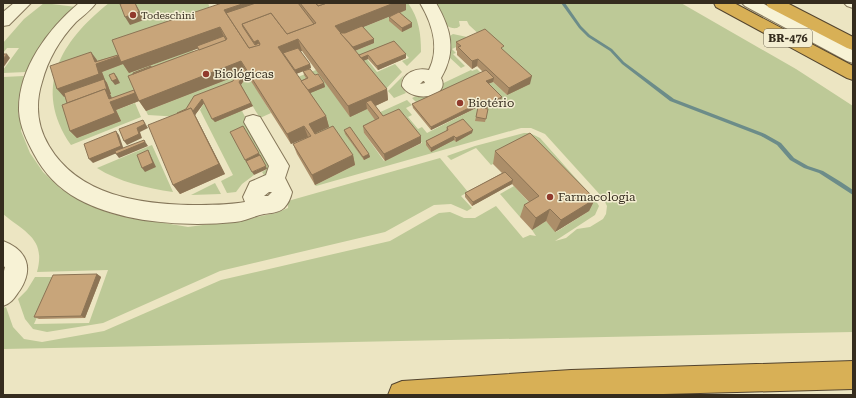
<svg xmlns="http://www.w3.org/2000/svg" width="856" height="398" viewBox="0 0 856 398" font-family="'Roboto Serif',serif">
	<rect width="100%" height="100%" fill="#ece5c2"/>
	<g fill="#bdc997" fill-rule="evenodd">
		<path d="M44,3L76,7C55,27 38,46 26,72L3,73V70L19,48H7L3,53V43L24,19Z"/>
		<path d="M109,3H208L214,19L120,52L124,61L101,70L97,60L57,74L64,97L105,82L102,72L125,63L129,73L193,50L200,63L136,87L140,97L115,107L111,96L69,112L77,138L120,121L116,110L135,103L141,117L71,145C32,88 61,41 109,3ZM107,83L110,94L71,108L68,97Z"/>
		<path d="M399,3H408C419,18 421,34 421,52L407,66L402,61L409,58L395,43L354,59L350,53L374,43L361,28L406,10Z"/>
		<path d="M434,3H681L796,69L853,106V332L3,349V308L6,307L13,327L24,339L42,342L104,331L221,280L390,241L439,213L450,212L464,218H475L496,206L523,238L530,235L536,236L532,230L546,221L556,232L589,211L526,146L491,165L476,148L451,160L447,156L475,146L524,133H530L540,138L596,201L599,206L595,215L555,241L566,238L577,229L590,227L603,219L606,214L607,206L603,198L545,134L531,128H521L316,186L315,185L355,165L312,135L328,127L295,78L316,70L367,109L380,126L364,133L384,161L422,143L400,116L384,124L376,114L407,100L412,105L406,108L412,115L408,117L418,129L422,127L427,133L476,108L485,109L494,105L485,85L493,82L507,95L483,38L469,25L467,21H459L460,26L457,28C443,30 439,13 434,3Z"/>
		<path d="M453,34L467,37L471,40L452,49L456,53L453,54L465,66L461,68L449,57L448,37Z"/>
		<path d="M367,59L377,72L395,64L402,72L382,93L358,63Z"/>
		<path d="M477,69L483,75L419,105L412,98L471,70L472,71Z"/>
		<path d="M241,74L235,85L180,117L148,115L146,111Z"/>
		<path d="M248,75L271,113L260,118L240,86Z"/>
		<path d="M404,75C400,82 401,87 406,93L394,98L388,91Z"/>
		<path d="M24,76L23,79L25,80L24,86L19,96L18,113L22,127L21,131L30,153L43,172L61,189L80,200L112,214L188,227L247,219L276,213L288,208V201L440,158L468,192L461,196L472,208L467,211L451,204L434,205L385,232L220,271L103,323L47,332L33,329L25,319L18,299L27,290L35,277H55L34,324L89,323L108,270L37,272C46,239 26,233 3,214V77Z"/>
		<path d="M204,103L242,111L271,167L269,174L264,175L262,172L267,169L247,163L254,175L242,184L236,192L227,193L221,181L233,175L200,110Z"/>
		<path d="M152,145L173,192C146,188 119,182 97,168Z"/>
		<path d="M215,183L221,194L191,195Z"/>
		<path d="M514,186L534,208L520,217L500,194Z"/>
	</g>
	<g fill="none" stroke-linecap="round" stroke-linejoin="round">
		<path fill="#6c8c89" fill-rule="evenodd" d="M561,3H565L581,26L590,35L612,49L624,62L674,99L765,134L781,143L794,158L808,166L823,171L841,182L853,190V195L819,173L804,168L790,160L777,145L761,136L670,101L622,64L610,51L588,37L579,28Z"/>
		<defs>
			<g id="minor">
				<path d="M14,3H31L9,25L3,26V12Z"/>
				<path d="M79,3H96C91,10 83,16 76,22C60,39 48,59 42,82C35,104 37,126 49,146C79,196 140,204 193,205C210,205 228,205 245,202L243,197L250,182L266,175L269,166L244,122L246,117L253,115L260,117L289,166L285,178L292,192C291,197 288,204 284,208C278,213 271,213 264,214C254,216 245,221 235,222C186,227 122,223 78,199C58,188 44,173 34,154C27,141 20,127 19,111C18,69 48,29 79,3ZM269,192H272L268,196H264Z"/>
				<path d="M420,3H436C451,29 457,51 441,78C451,97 413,104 402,86C402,73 417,67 429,70C440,48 432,23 420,3ZM424,81L425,83L420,84L423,81Z"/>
				<path d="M742,3H762L853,50V63L847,61L745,6Z"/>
				<path d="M844,3H853V8L847,6Z"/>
				<path d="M3,241C27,250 34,268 20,290C14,298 13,302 3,306V275L5,267L3,266Z"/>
			</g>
			<g id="highway">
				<path d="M714,3H734L853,66V80L847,78L716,7Z"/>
				<path d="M766,3H787L853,37V50L847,48L768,7Z"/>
				<path d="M853,361V389L627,395H388L392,385L402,381L571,370Z"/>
			</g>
		</defs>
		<use href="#minor" stroke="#85775a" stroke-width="2"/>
		<use href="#highway" stroke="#53442e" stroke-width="2"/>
		<use href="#minor" fill="#f7f2d5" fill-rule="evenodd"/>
		<use href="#highway" fill="#d8b056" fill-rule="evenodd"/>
	</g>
	<g fill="#ac8e69" fill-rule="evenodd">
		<path d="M222,3H406V10L400,13L412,23V27L402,32L389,21V17L390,16L363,27L374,39V43L355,51L359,55L394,41L406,58L378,70L368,59L363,61L387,89L388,100L375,106L383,116L421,136V143L385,161L364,133L363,126L375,120L367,109L350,117L302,51H300L310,64L311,68L296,74L301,81L306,78L304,75L303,71L315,75L324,83L325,87L310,93L326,116L329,127L315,133L353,155L355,165L315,185L297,154L293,144L308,137L291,144L247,75L241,85L253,106L215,122L204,103L195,115L225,174L180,194L173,185L178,114L233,81L236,76L146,111L139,101L116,110L121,121L77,138L70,131L67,103L65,96L64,97L91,52L97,61L118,55ZM198,48V50L151,67L134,90L112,98L110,94H111L107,83L105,80L102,72L123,64L129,73Z"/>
		<path d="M456,42L503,50L530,84L507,95L493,82L488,84L501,101L486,108L488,109L485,122L475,121L478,108H476L431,130L413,108L412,104L483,72L477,66L472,69L457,55V51L456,50Z"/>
		<path d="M447,127L472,133L456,142L454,140L431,152L426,145V141L446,131Z"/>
		<path d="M344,130L369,154L370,157L364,160L345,134Z"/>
		<path d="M495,151L595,199L589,211L555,232L546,221L532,230L520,217L524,205L529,202L512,184L472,206L465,197V193L502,173L493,164Z"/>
		<path d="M97,274L101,277L85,318L39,319L34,317Z"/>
	</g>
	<g fill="#8c7455">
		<path d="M135,3L138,8L144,20L130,25L125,17Z"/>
		<path d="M245,3H281L231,21L224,10Z"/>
		<path d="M394,3H406V10L341,36L335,26Z"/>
		<path d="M412,23V27L402,32V28Z"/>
		<path d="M220,27L225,39L129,73L123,64L102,72L105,80L107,83L111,94H110L111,96L113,101L136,92L241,61L248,75L240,86L239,82L244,73L146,111L139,101L116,110L121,121L77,138L70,131L71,108L105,82L64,97L57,89L95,62L91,52L97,60L98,63L120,56Z"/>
		<path d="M298,39L302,51L286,57L283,53L284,57L278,47Z"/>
		<path d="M374,39V43L354,51L353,47Z"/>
		<path d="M258,40L260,48L257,50L254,42Z"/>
		<path d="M7,54L10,58L3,68V59Z"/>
		<path d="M406,54V58L378,70L377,66Z"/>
		<path d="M368,55V59L358,63L357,59Z"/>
		<path d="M478,59L477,66L472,69V61Z"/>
		<path d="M310,64L311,68L296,74L295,70Z"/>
		<path d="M114,73L117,77L120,83L115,85L112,81Z"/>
		<path d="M532,76L530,84L507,95L509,88Z"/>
		<path d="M494,78L493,82L485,85L486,81Z"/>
		<path d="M324,83L325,87L308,94L307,90Z"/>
		<path d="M387,89L388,100L371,108L366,102L367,109L350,117L348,106Z"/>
		<path d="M502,97L501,101L485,109V105Z"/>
		<path d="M202,99L204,103L195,115L225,174L180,194L173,185L193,111Z"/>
		<path d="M251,103L253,106L215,122L212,119Z"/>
		<path d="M477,104L476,108L431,130V127Z"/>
		<path d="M326,116L329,127L312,135L309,124Z"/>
		<path d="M143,120L148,128L140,132L142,138L127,145L124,141L137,128Z"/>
		<path d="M304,126L308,137L291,144L287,134Z"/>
		<path d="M473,130L472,133L456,142V138Z"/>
		<path d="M116,131L119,135L124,150L93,163L89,159Z"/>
		<path d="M421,136V143L385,161L384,154Z"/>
		<path d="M454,136V140L431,152V148Z"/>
		<path d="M144,140L148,146L119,158L116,154Z"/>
		<path d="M148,150L150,154L156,167L145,172L142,168Z"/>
		<path d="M259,153L261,157L247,163L245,160Z"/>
		<path d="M369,154L370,157L364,160L363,157Z"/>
		<path d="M353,155L355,165L315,185L312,175Z"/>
		<path d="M266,166L267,169L254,175L252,172Z"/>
		<path d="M513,180L512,184L472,206L473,202Z"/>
		<path d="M595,199L589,211L555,232L561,220Z"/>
		<path d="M550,209L546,221L532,230L536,218Z"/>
		<path d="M97,274L101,277L85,318L81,316Z"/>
	</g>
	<g fill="#c8a57a" stroke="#8c7455">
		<path d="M124,3H135L139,12L125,17L120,4Z"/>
		<path d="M222,3H245L224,10L249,48L260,44L258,40L254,42L242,24L271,13L287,34L316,23L300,3H315L318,6L327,3H394L335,26L387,89L348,106L298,39L278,47L326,116L309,124L315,134L333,126L353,155L312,175L293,144L311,136L304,126L287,134L241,61L139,101L128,76L227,39L220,27L121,62L112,40Z"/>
		<path d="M256,3H298L314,24L287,34L271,13L242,24L243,27L255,45L259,43L260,45L249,48L226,13Z"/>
		<path d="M316,3H327L318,6Z"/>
		<path d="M399,12L412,23L402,28L389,17Z"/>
		<path d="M362,26L374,39L353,47L340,33H345Z"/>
		<path d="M485,29L504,46L501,48L532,76L509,88L478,59L472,61L458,47L461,46L456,42Z"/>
		<path d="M224,36L226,40L199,50L197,46Z"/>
		<path d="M394,41L406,54L377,66L368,55L361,58L359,55Z"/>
		<path d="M298,48L310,64L295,70L283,53Z"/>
		<path d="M91,52L95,62L118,55L119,56L96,64L99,74L57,89L50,66Z"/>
		<path d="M3,54H7L3,59Z"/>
		<path d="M151,66V67L133,74V73Z"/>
		<path d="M244,68L246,71L239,82L251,103L212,119L202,99L193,111L195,115L191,108L178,114L177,113L186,109L194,96L233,81L239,70Z"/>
		<path d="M310,69L315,75L318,74L324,83L308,90L301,81L308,78L303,71Z"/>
		<path d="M486,70L494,78L486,81L502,97L485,105L477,104L431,127L412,104Z"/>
		<path d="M114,73L117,79L112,81L109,75Z"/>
		<path d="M104,79L107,90L105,89L67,103L64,93Z"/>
		<path d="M105,89L109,99L134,90L135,93L110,102L115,113L70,131L62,105Z"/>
		<path d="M371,100L383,116L399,109L421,136L384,154L363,126L379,118L366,102Z"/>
		<path d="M478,107L488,109L486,119L476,117Z"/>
		<path d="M191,108L219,164L173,185L148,125Z"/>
		<path d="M463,119L473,130L456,138L454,136L431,148L426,141L448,130L447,127Z"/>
		<path d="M143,120L145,124L137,128L139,134L124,141L119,129Z"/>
		<path d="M243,126L259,153L245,160L230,132Z"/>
		<path d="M350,127L369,154L363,157L344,130Z"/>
		<path d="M116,131L121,146L89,159L84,144Z"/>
		<path d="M530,133L595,199L561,220L550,209L536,218L524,205L539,196L495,151Z"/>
		<path d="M144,140L145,142L116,154L115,151Z"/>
		<path d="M148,150L153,163L142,168L137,155Z"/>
		<path d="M260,155L266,166L252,172L246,161Z"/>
		<path d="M505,172L513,180L473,202L465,193Z"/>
		<path d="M97,274L81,316L34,317L53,275Z"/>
	</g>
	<g fill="#913a2d" stroke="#f4eed2" stroke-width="1.5">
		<circle cx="133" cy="15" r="4"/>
		<circle cx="206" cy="74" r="4"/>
		<circle cx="460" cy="103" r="4"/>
		<circle cx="550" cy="197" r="4"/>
	</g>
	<g text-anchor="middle" stroke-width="3" stroke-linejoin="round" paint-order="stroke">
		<g font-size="10" fill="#352c1e" stroke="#f4eed2" text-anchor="start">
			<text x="141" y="19">Todeschini</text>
		</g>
		<rect fill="#f4eed2" stroke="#6e6654" stroke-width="1" x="764" y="29" width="48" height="18" rx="3"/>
		<g font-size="11" font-weight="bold" fill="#352c1e">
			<text x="788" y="42">BR-476</text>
		</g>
		<g font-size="12" fill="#352c1e" stroke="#f4eed2" text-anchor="start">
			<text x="214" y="78">Biológicas</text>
			<text x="468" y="107">Biotério</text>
			<text x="558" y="201">Farmacologia</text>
		</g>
	</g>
	<rect width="856" height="398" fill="none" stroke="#352c1e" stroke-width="8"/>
</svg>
